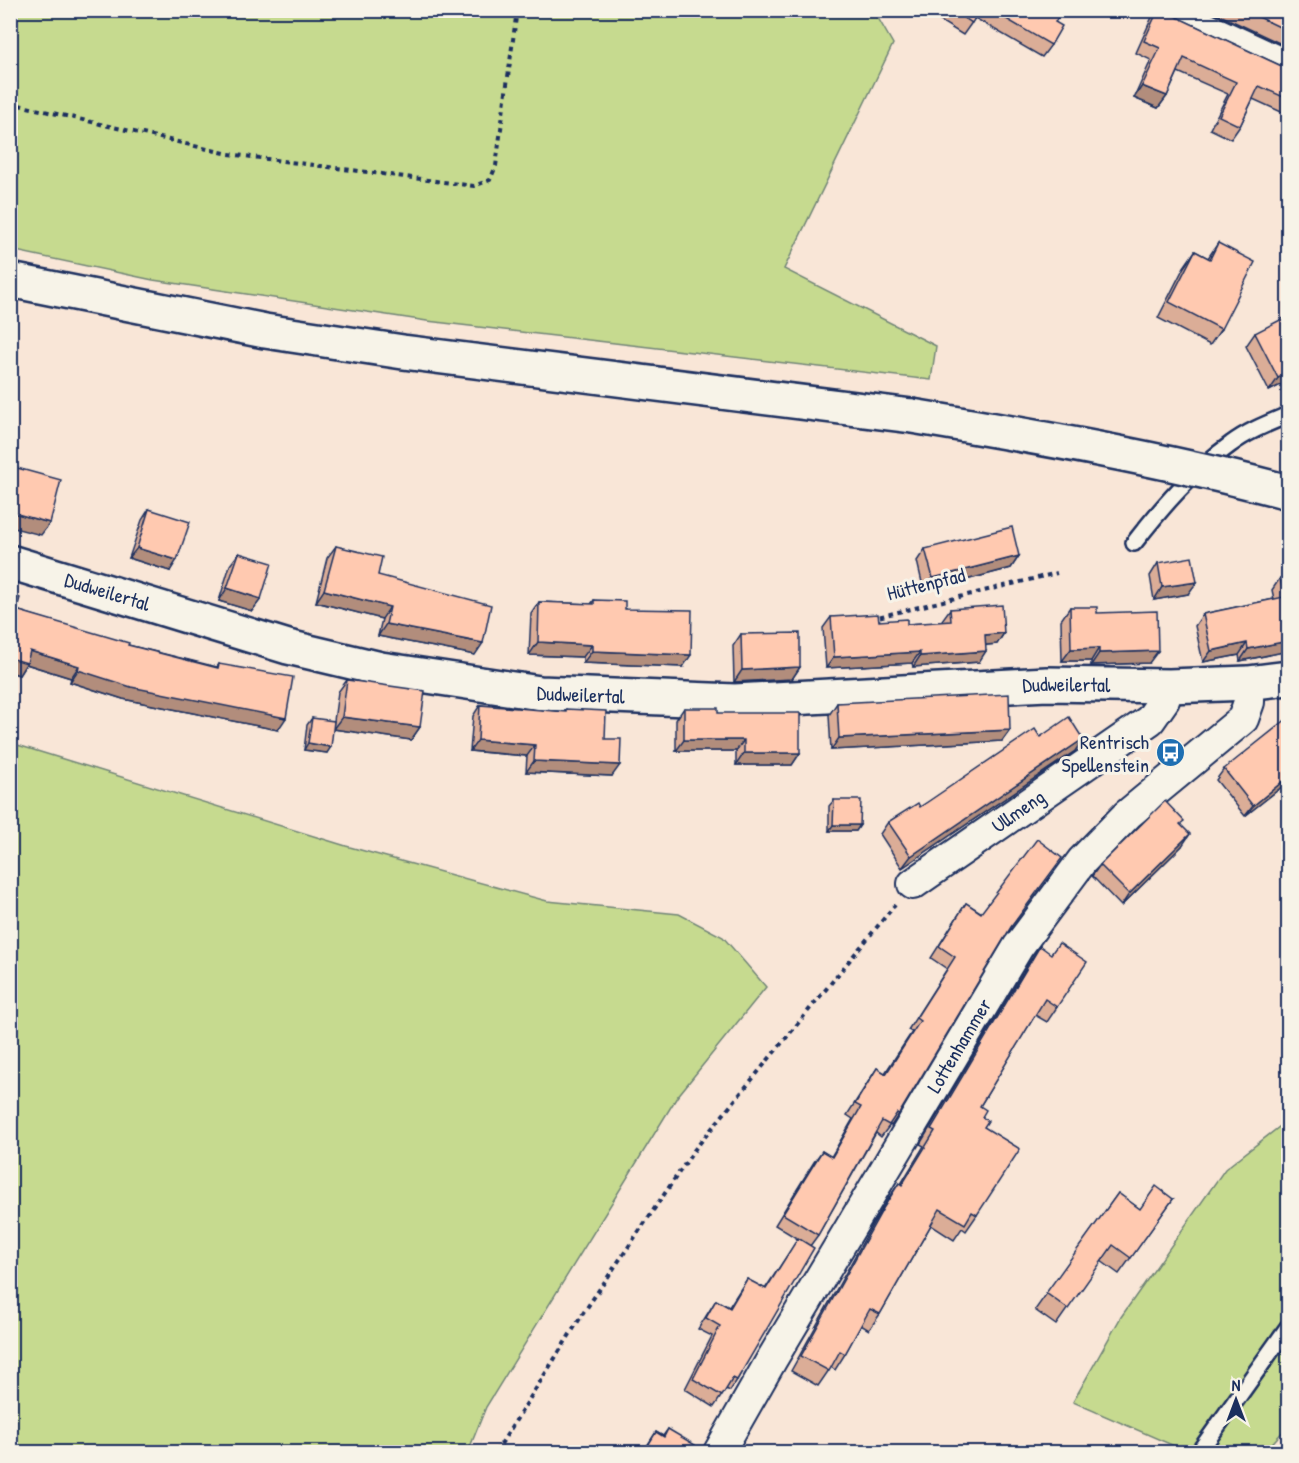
<svg xmlns="http://www.w3.org/2000/svg" width="1299" height="1463" viewBox="0 0 1299 1463" font-family="'Patrick Hand',sans-serif">
	<rect width="100%" height="100%" fill="#f9e6d7"/>
	<filter id="ink" filterUnits="userSpaceOnUse"><feTurbulence type="fractalNoise" baseFrequency=".0167" numOctaves="2"/><feDisplacementMap in="SourceGraphic" scale="12" xChannelSelector="R" yChannelSelector="G"/><feConvolveMatrix kernelMatrix="1 2 1 2 8 2 1 2 1" color-interpolation-filters="sRGB"/></filter>
	<g filter="url(#ink)">
		<g fill="#c6da8f" stroke="#708476" stroke-width="1.5">
			<path d="M11,10L874,11L893,44L784,269L936,346L931,380L427,321L153,280L11,250Z"/>
			<path d="M11,743L346,846L547,901L679,914L723,937L766,987L677,1097L486,1407L468,1452H11Z"/>
			<path d="M1288,1120V1426L1264,1452H1188L1073,1402L1121,1317L1225,1169Z"/>
		</g>
		<g fill="none" stroke-linecap="round" stroke-linejoin="round">
			<defs>
				<g id="lane">
					<path d="M1134,543C1162,507 1193,471 1231,444C1248,431 1269,423 1288,415"/>
					<path d="M1199,1452L1288,1327"/>
				</g>
				<g id="street">
					<path d="M1167,10L1288,66"/>
					<path id="s1" d="M913,884L1150,720L1164,700L1169,686"/>
					<path id="s2" d="M719,1452L772,1359L1018,947L1082,861L1128,814L1243,719L1249,702L1248,683"/>
				</g>
				<g id="secondary">
					<path d="M10,280L265,331L403,352L912,416"/>
					<path id="s3" d="M10,562L288,647L381,669L540,693L735,701L1047,684L1169,686L1248,683L1288,678"/>
				</g>
			</defs>
			<use href="#lane" stroke="#1b2f5e" stroke-width="20"/>
			<use href="#street" stroke="#1b2f5e" stroke-width="34"/>
			<use href="#secondary" stroke="#1b2f5e" stroke-width="38"/>
			<g stroke="#1b2f5e" stroke-width="4" stroke-dasharray="4.5 4.5" stroke-linecap="butt">
				<path d="M10,103L229,154L474,186L490,180L496,166L517,10"/>
				<path d="M879,624L878,617L1057,573"/>
				<path d="M496,1452L584,1312L695,1149L895,905"/>
			</g>
			<use href="#lane" stroke="#f7f3e8" stroke-width="15"/>
			<use href="#street" stroke="#f7f3e8" stroke-width="30"/>
			<use href="#secondary" stroke="#f7f3e8" stroke-width="33"/>
			<defs>
				<path id="secondary-bridge" d="M912,416C1038,437 1164,459 1288,492"/>
			</defs>
			<use href="#secondary-bridge" stroke="#1b2f5e" stroke-width="38" stroke-linecap="butt"/>
			<use href="#secondary-bridge" stroke="#f7f3e8" stroke-width="33"/>
		</g>
		<g fill="#dbad97" stroke="#1b2f5e" stroke-width="1.5">
			<path d="M938,10H1062L1055,22L1051,45L1042,57L975,18L963,35L934,17Z"/>
			<path d="M1156,10H1166L1168,13L1288,69V115L1253,99L1240,126L1231,139L1210,129L1228,94L1178,72L1167,96L1158,108L1134,98L1151,60L1136,53L1152,17Z"/>
			<path d="M1209,10H1288V47Z"/>
			<path d="M1218,243L1221,329L1210,345L1158,318L1184,267L1195,251L1208,258Z"/>
			<path d="M1255,333L1288,381L1269,391L1246,346Z"/>
			<path d="M149,509L170,571L129,558L142,520Z"/>
			<path d="M336,546L378,575L475,655L378,636L382,619L316,602L327,558Z"/>
			<path d="M925,549L1019,556L1011,568L924,591L917,561Z"/>
			<path d="M239,553L261,599L252,611L219,601L230,565Z"/>
			<path d="M1158,563L1188,594L1154,600L1150,576Z"/>
			<path d="M1288,576V651L1240,661L1239,655L1203,662L1195,626L1203,614L1274,599L1272,590L1280,578Z"/>
			<path d="M10,595L16,610L128,645L217,667L219,664L278,730L123,699L70,682L71,678L26,664L19,675L10,672Z"/>
			<path d="M594,600L625,609L683,667L583,663V657L529,655L531,614L539,602L591,604Z"/>
			<path d="M1070,607L1097,613L1149,663L1091,665V661H1062L1061,620Z"/>
			<path d="M950,609L1004,633L997,644L986,645L979,662L913,667L912,663L826,668L823,628L831,617L907,624L943,622L942,620Z"/>
			<path d="M741,634L800,667L792,679L734,682L733,646Z"/>
			<path d="M347,680L420,727L411,740L333,729L327,753L304,750L307,725L312,718L333,728L338,692Z"/>
			<path d="M837,703L1010,730L1002,741L831,750L829,715Z"/>
			<path d="M480,705L564,712L566,709L605,739L612,776L526,772L527,756L470,751L473,716Z"/>
			<path d="M684,708L718,713L800,753L792,765H736V751H676V720Z"/>
			<path d="M1040,737L1083,739L1075,751L902,868L880,834L888,822L920,807Z"/>
			<path d="M1224,769L1288,782L1245,816L1216,780Z"/>
			<path d="M834,800L860,825L856,831H829V806Z"/>
			<path d="M1181,825L1182,846L1121,906L1092,876L1100,865Z"/>
			<path d="M966,903L1009,930L899,1114L891,1126L890,1125L881,1137L876,1133L818,1235L810,1246L737,1380L730,1391L726,1389L714,1407L685,1389L712,1336L698,1329L716,1300L729,1307L747,1279L765,1289L798,1239L775,1225L814,1162L822,1151L831,1157L853,1119L847,1115L877,1068L885,1073L912,1032L908,1030L947,969L931,958Z"/>
			<path d="M1040,946L1057,1007L1047,1022L1035,1015L980,1106L984,1127L977,1215L966,1231L962,1228L954,1240L931,1225L880,1314L869,1330L861,1325L845,1354L835,1370L831,1367L818,1386L791,1371L874,1222L888,1199L899,1183L901,1184L924,1146L920,1144L1030,961Z"/>
			<path d="M1118,1193L1140,1209L1173,1199L1119,1274L1101,1261L1056,1325L1035,1310Z"/>
			<path d="M668,1429L691,1452H643L656,1432L663,1436Z"/>
		</g>
		<g fill="#b28d7b" stroke="#1b2f5e" stroke-width="1.5">
			<path d="M1142,86L1167,96L1158,108L1134,98Z"/>
			<path d="M1288,373V381L1269,391L1278,378Z"/>
			<path d="M10,512L50,523L41,535L10,527Z"/>
			<path d="M137,548L177,560L170,571L129,558Z"/>
			<path d="M1019,556L1011,568L924,591L933,578Z"/>
			<path d="M1197,582L1188,594L1154,600L1162,587Z"/>
			<path d="M227,588L261,599L252,611L219,601Z"/>
			<path d="M324,590L390,607L382,619L316,602Z"/>
			<path d="M386,624L483,643L475,655L378,636Z"/>
			<path d="M1004,633L997,644L977,646L985,635Z"/>
			<path d="M1288,641V651L1240,661L1248,649Z"/>
			<path d="M538,642L592,645L583,657L529,655Z"/>
			<path d="M1247,643L1239,655L1203,662L1211,651Z"/>
			<path d="M1099,648L1091,661H1062L1071,649Z"/>
			<path d="M30,651L79,666L71,678L26,664L19,675L10,672V658Z"/>
			<path d="M592,651L691,655L683,667L583,663Z"/>
			<path d="M986,651L979,662L913,667L920,656Z"/>
			<path d="M1158,651L1149,663L1091,665L1099,653Z"/>
			<path d="M920,652L912,663L826,668L834,657Z"/>
			<path d="M800,667L792,679L734,682L742,670Z"/>
			<path d="M78,670L286,718L278,730L123,699L70,682Z"/>
			<path d="M342,717L420,727L411,740L333,729Z"/>
			<path d="M1010,730L1002,741L831,750L839,738Z"/>
			<path d="M1083,739L1075,751L902,868L911,856Z"/>
			<path d="M478,740L535,745L527,756L470,751Z"/>
			<path d="M684,740H744L736,751H676Z"/>
			<path d="M308,743L331,747L327,753L304,750Z"/>
			<path d="M744,753H800L792,765H736Z"/>
			<path d="M534,761L620,765L612,776L526,772Z"/>
			<path d="M1288,777V782L1245,816L1253,806Z"/>
			<path d="M833,825H860L856,831H829Z"/>
			<path d="M1190,834L1182,846L1121,906L1129,894Z"/>
		</g>
		<g fill="#ffc9b0" stroke="#1b2f5e" stroke-width="1.5">
			<path d="M952,10H979L972,23Z"/>
			<path d="M991,10H1062L1055,22L1062,26L1051,45Z"/>
			<path d="M1158,10H1166L1168,13L1288,69V99L1259,86L1240,126L1219,116L1236,82L1184,58L1167,96L1142,86L1160,48L1144,41Z"/>
			<path d="M1244,10H1288V31Z"/>
			<path d="M1218,243L1255,262L1221,329L1169,302L1195,251L1210,259Z"/>
			<path d="M1288,316V373L1278,378L1255,333Z"/>
			<path d="M10,466L61,480L50,523L10,512Z"/>
			<path d="M149,509L190,522L177,560L137,548Z"/>
			<path d="M1012,527L1019,556L933,578L925,549Z"/>
			<path d="M336,546L382,557L378,575L491,605L483,643L386,624L390,607L324,590Z"/>
			<path d="M239,553L272,563L261,599L227,588Z"/>
			<path d="M1192,557L1197,582L1162,587L1158,563Z"/>
			<path d="M1288,576V641L1248,649L1247,643L1211,651L1203,614L1284,597L1280,578Z"/>
			<path d="M10,595L20,598L16,610L129,643L128,645L218,668L219,664L293,677L286,718L131,687L78,670L79,666L30,651L27,663L10,658Z"/>
			<path d="M594,600L625,601V609L692,610L691,655L592,651V645L538,642L539,602L594,604Z"/>
			<path d="M1002,605L1004,633L985,635L986,651L920,656V652L834,657L831,617L878,614L879,621L907,619V624L951,621L950,609Z"/>
			<path d="M1070,607H1097V613L1157,611L1158,651L1099,653V648L1071,649Z"/>
			<path d="M800,633V667L742,670L741,634Z"/>
			<path d="M347,680L425,691L420,727L342,717Z"/>
			<path d="M1009,694L1010,730L839,738L837,703Z"/>
			<path d="M480,705L566,712V709L606,711L605,739H621L620,765L534,761L535,745L478,740Z"/>
			<path d="M684,708H718V713H800V753H744V740H684Z"/>
			<path d="M1069,717L1083,739L911,856L888,822L918,803L920,807L1035,729L1040,737Z"/>
			<path d="M312,718L334,721L331,747L308,743Z"/>
			<path d="M1288,718V777L1253,806L1224,769Z"/>
			<path d="M834,800H861L860,825H833Z"/>
			<path d="M1165,801L1184,821L1180,824L1190,834L1129,894L1100,865Z"/>
			<path d="M1037,839L1062,858L1011,927L899,1114L897,1113L889,1125L882,1121L818,1235L783,1214L822,1151L832,1157L861,1107L855,1104L877,1068L886,1074L920,1021L916,1018L955,957L939,946L966,903L981,913Z"/>
			<path d="M1059,943L1087,962L1057,1007L1045,999L980,1106L986,1110L982,1117L988,1121L984,1127L1020,1149L977,1215L972,1212L965,1224L940,1209L880,1314L870,1309L845,1354L840,1351L829,1371L801,1356L884,1207L899,1183L902,1185L935,1131L931,1129L1040,946L1051,954Z"/>
			<path d="M1156,1186L1173,1199L1131,1258L1113,1245L1068,1309L1046,1293L1118,1193L1140,1209Z"/>
			<path d="M798,1238L814,1248L737,1380L733,1378L722,1396L693,1379L720,1326L706,1318L716,1300L730,1308L747,1279L766,1289Z"/>
			<path d="M668,1429L695,1445L691,1452H644L656,1432L664,1437Z"/>
		</g>
	</g>
	<defs>
		<symbol id="bus-disc" viewBox="-11 -11 22 22"><circle r="9.5" fill="#1f6fb2" stroke="#f7f3e8"/><path d="M-5-6H5V4H4V6H2V4H-2V6H-4V4H-5ZM-3.5-4V0h7V-4ZM-3.5 1.2v1.5H-2V1.2ZM2 1.2v1.5H3.5V1.2Z" fill="#fff"/></symbol>
	</defs>
	<g fill-rule="evenodd">
		<use href="#bus-disc" x="1154" y="736" width="33" height="33"/>
	</g>
	<g text-anchor="middle" stroke-width="6" stroke-linejoin="round" paint-order="stroke">
		<g font-size="20" fill="#1b2f5e" stroke="#f7f3e8">
			<text transform="translate(926 584) rotate(-14)" y="7">Hüttenpfad</text>
			<text dy="7" stroke="none"><textPath href="#s3" startOffset="102">Dudweilertal</textPath></text>
			<text dy="7" stroke="none"><textPath href="#s3" startOffset="1074">Dudweilertal</textPath></text>
			<text dy="7" stroke="none"><textPath href="#s3" startOffset="588">Dudweilertal</textPath></text>
			<text dy="7" stroke="none"><textPath href="#s1" startOffset="128">Ullmeng</textPath></text>
			<text dy="7" stroke="none"><textPath href="#s2" startOffset="472">Lottenhammer</textPath></text>
		</g>
		<g font-size="20" fill="#1b2f5e" stroke="#f7f3e8" text-anchor="end">
			<text x="1149" y="749">Rentrisch<tspan x="1149" dy="23">Spellenstein</tspan></text>
		</g>
	</g>
	<rect width="1299" height="1463" fill="none" stroke="#f7f3e8" stroke-width="36"/>
	<rect x="18" y="18" width="1263" height="1427" fill="none" stroke="#1b2f5e" stroke-width="2" filter="url(#ink)"/>
	<g transform="translate(1236 1400)" stroke="#f7f3e8" stroke-width="4.5" paint-order="stroke">
	<path d="M0-4.5L10 22L0 15L-10 22Z" fill="#1b2f5e"/>
	<text y="-9" font-size="16" font-weight="bold" text-anchor="middle" fill="#1b2f5e">N</text>
	</g>
</svg>
